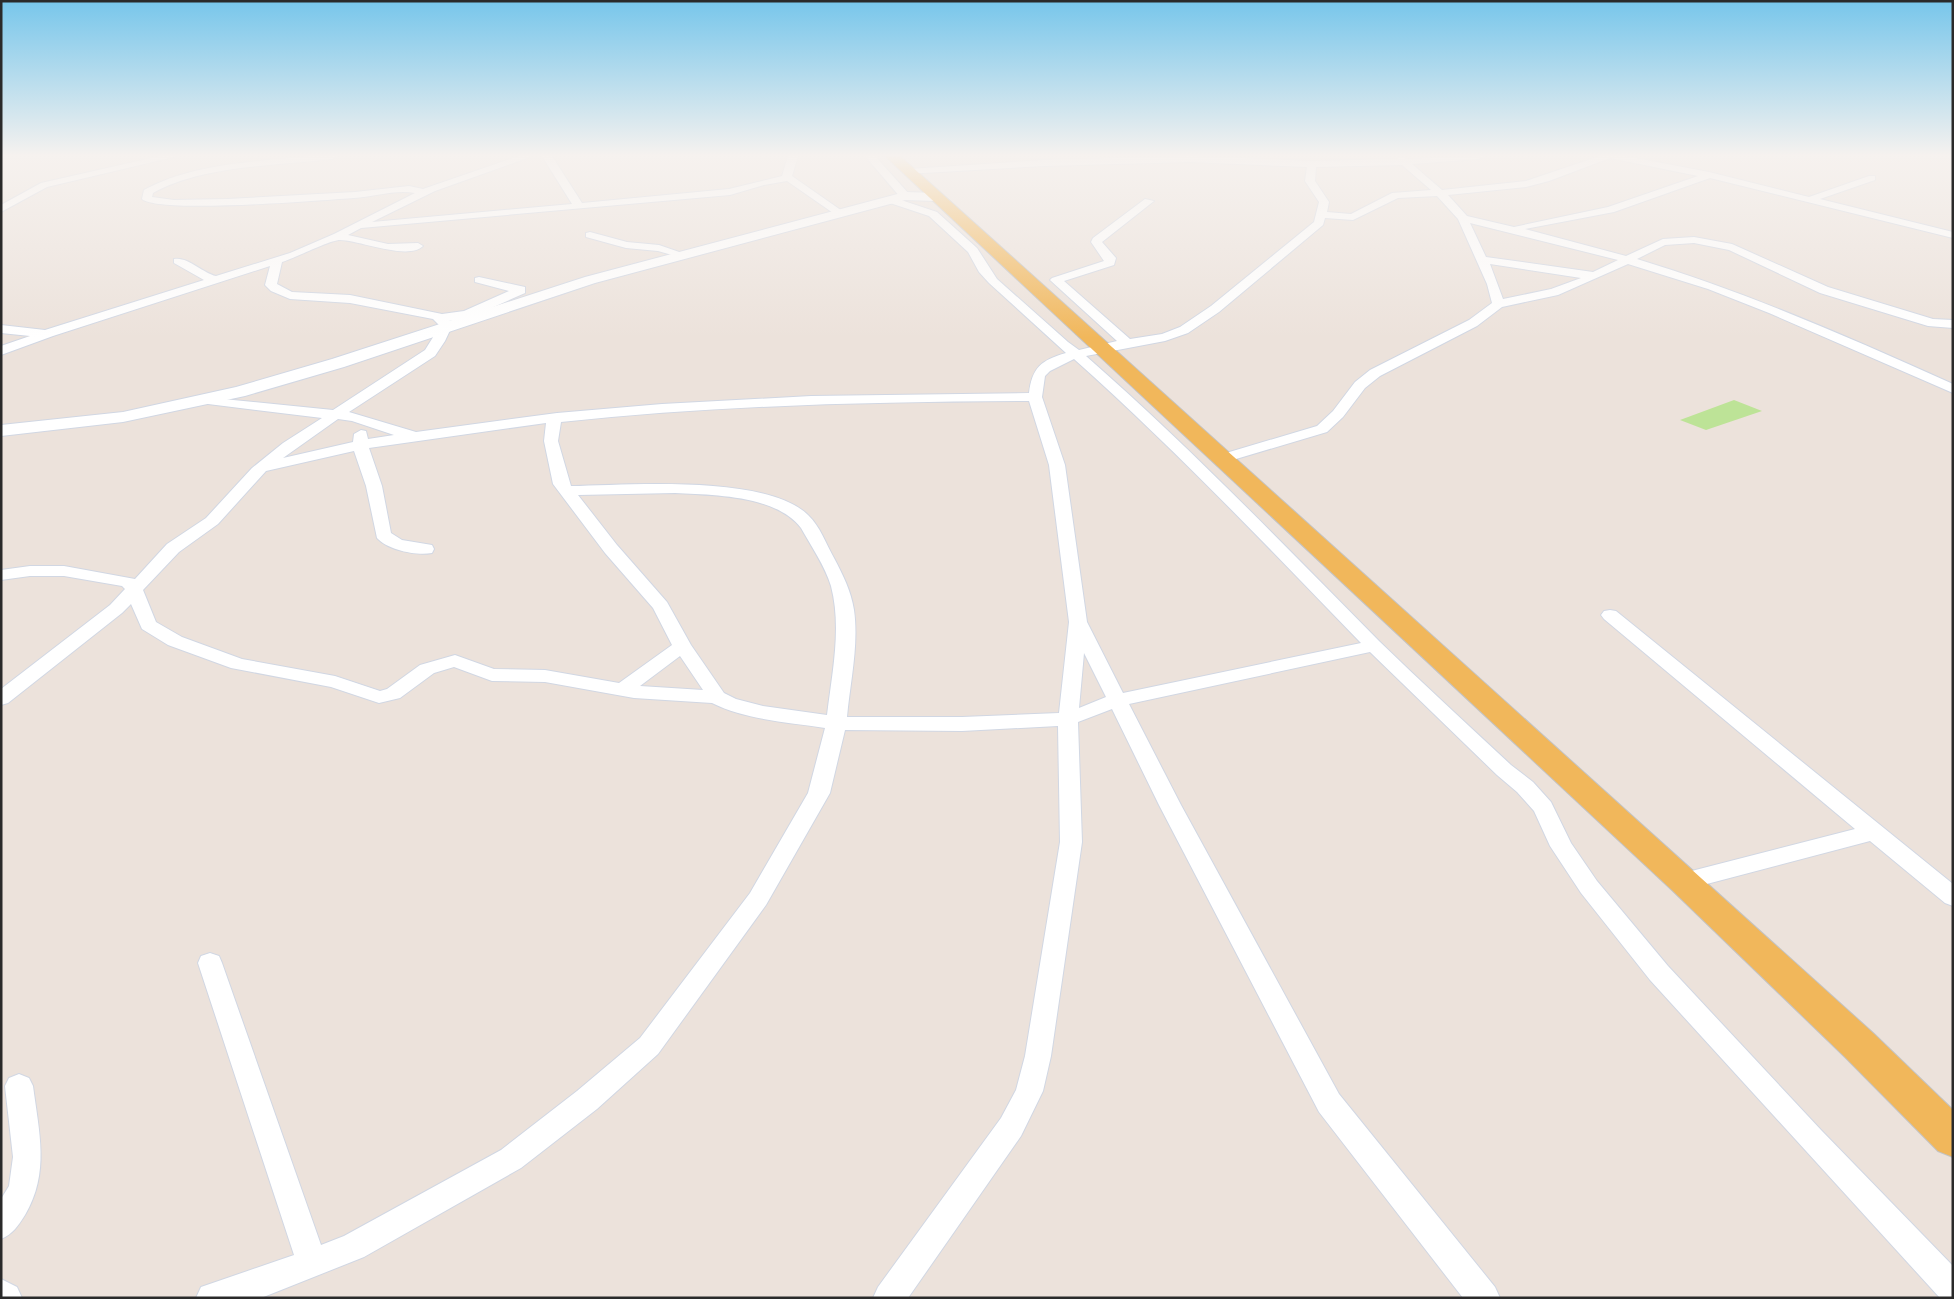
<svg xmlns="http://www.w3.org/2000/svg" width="1954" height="1299" viewBox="0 0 1954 1299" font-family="Quicksand,sans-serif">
	<rect width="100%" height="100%" fill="#ece2db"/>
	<path fill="#bde397" d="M1734,400L1762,411L1706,430L1680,420Z"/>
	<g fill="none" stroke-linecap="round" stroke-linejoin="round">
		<defs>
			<g id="minor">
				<path d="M160,156H178L47,187L1,212V205L41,183Z"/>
				<path d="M309,156H337L332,159C275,166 203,165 153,193L152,197L174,200L227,199L355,192L409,186L423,189L519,156H533L435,191L372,222L572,204L542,156H552L582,203L729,189L782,176L788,156H798L792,176L845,213L844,215H836L787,181L764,185L730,195L361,228L348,235L388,244L418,243L423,246C408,261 359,240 340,240C330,240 295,258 282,262L277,284L292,292L350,295L442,314L464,311L509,291L475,282V278L479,277L525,287V293L471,317L449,321L452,326L445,341L435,356L349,412L416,432L557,413L662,404L811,396L1029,393C1032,368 1041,360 1066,353L989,283L979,272L968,252L929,216L887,202V198H895L937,212L977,248L997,279L1068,342L1079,350L1117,341L1050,280L1052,278L1104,261L1091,242L1093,238L1145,199L1154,201L1102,242L1116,258L1114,265L1064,281L1130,339L1162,334L1180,327L1211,306L1314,222L1319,202L1305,181L1307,167L1190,162L1044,166L906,174L904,172L909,169L1044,160L1190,156L1312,161L1397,159L1401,156L1407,159L1484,156L1479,159L1412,164L1442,190L1526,181L1600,156H1625L1709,172L1809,197L1869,176H1875V180L1820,199L1953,232V238L1710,178L1614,212L1525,229L1626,256L1663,239L1694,237L1732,244L1828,287L1933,319L1953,320V328L1928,326L1820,293L1729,250L1694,243L1665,245L1637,259C1746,292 1849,337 1953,384V393L1769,313L1708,289L1628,264L1558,295L1502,307L1477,326L1380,376L1365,388L1343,417L1327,432L1226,462H1216L1213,459L1216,456L1317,426L1333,411L1355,382L1370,370L1469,320L1492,303L1487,284L1458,219L1437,196L1398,198L1353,220L1325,218L1323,225L1219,312L1188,333L1165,341L1086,356C1189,446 1283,544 1379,641C1422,683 1467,724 1511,765L1533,782L1551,802L1571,843L1597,881L1668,966L1821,1130L1953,1266V1298H1940L1650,980L1581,893L1550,846L1534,811L1517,792L1497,775L1370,652L1129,704L1181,805L1339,1094L1495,1287L1500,1298H1463L1319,1112L1159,805L1112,709L1078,722L1082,842L1051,1056L1043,1091L1021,1136L908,1298H873L878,1287L1001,1118L1016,1090L1025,1056L1060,842L1058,726L962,731L845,730L830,793L766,905L658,1054L597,1109L521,1168L364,1257L261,1298H196L201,1287L294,1255L198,963L201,956L210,953L219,956L222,963L321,1245L344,1236L501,1150L577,1091L640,1038L750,893L808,793L825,728C788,722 746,720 712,703L634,698L545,682L492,681L454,667L434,673L400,698L379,703L331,687L231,668L168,645L142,629L131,604L122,613L8,703L1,705V689L110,605L125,589L122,586L64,576H30L1,580V570L30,566H64L135,579L167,544L206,518L252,468L283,443L322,418L208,404L203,403L201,400L203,397L333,410L425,350L440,326L433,319L350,303L290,299L271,291L265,285L270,266L53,336L1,355V346L30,336L1,333V325L45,330L204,280L174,263V259C187,256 203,273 216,276L290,253L334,234L415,193C396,189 373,197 354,198C323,200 159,214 142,199L144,190C193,163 255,162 309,156ZM1610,158L1698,176L1608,207L1514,227L1467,216L1448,195L1526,187L1549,181ZM1402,165L1431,190L1392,193L1351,214L1327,212L1329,202L1315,181L1316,167ZM1470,223L1618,260L1593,272L1486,257ZM1490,264L1581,278L1551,289L1503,299ZM1074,359C1175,449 1267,546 1361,643L1123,693L1087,622L1065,465L1042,397L1045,376L1050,371ZM1029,401L1049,465L1069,622L1059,713L962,717H847C850,683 859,645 854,610C851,591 843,575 834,558C826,544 820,526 808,515C766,474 628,485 571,486L558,441L561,422C717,405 873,402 1029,401ZM338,419L352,421L394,435L368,439L366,431L361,430L354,434L353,442L283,458ZM546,423L544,441L553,484L605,553L653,608L672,645L619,683L545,670L494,669L455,655L420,665L387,689L380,691L335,676L242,659L182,637L156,622L143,590L179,552L218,524L266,471L354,451L366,486L377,538C388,550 416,556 432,553L434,549L432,545L402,540L391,533L382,486L369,448ZM675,493C713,495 776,495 801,528C811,546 825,566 831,586C842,628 832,673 827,715L763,706L736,699L724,693L691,645L667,602L617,545L578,495ZM1084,653L1106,697L1079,708ZM680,656L703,690L640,686Z"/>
				<path d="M865,156H875L909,194V198H901Z"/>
				<path d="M590,232L627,242L659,245L685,254L679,257L658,251L626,248L586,237V233Z"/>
				<path d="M1610,610L1616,611L1953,884V906L1945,903L1870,841L1684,890L1676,887L1672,881L1676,875L1855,829L1604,619L1601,615L1604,611Z"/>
				<path d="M19,1074L29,1078L33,1086C39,1132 50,1173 25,1215C18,1226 13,1234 1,1239V1199L9,1186L13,1157L5,1086L9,1078Z"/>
				<path d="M1,1279L17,1287L22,1298H1Z"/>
			</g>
			<path id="tertiary" d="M905,192L936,193L942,197L936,201L905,200L595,283L344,367L245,396L123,422L1,436V425L123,412L236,387L332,359L585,277Z"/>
			<path id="primary" d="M885,156H900L1873,1033L1953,1110V1157L1938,1151L1845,1057L1672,890Z"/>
		</defs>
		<use href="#minor" stroke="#d1d7e3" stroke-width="2"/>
		<use href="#tertiary" stroke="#d1d7e3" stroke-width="2"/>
		<use href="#primary" stroke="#c3c3c3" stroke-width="2"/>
		<use href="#minor" fill="#fff" fill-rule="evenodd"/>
		<use href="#tertiary" fill="#fff" fill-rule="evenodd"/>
		<use href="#primary" fill="#f1b75b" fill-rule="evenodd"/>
	</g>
	<linearGradient id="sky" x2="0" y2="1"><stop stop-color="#77c6eb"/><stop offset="0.46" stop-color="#f6f2ef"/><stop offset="1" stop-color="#f6f2ef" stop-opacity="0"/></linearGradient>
	<rect width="1954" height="338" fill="url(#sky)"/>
	<rect width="1954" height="1299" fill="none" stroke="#2a2a2a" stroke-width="5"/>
</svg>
